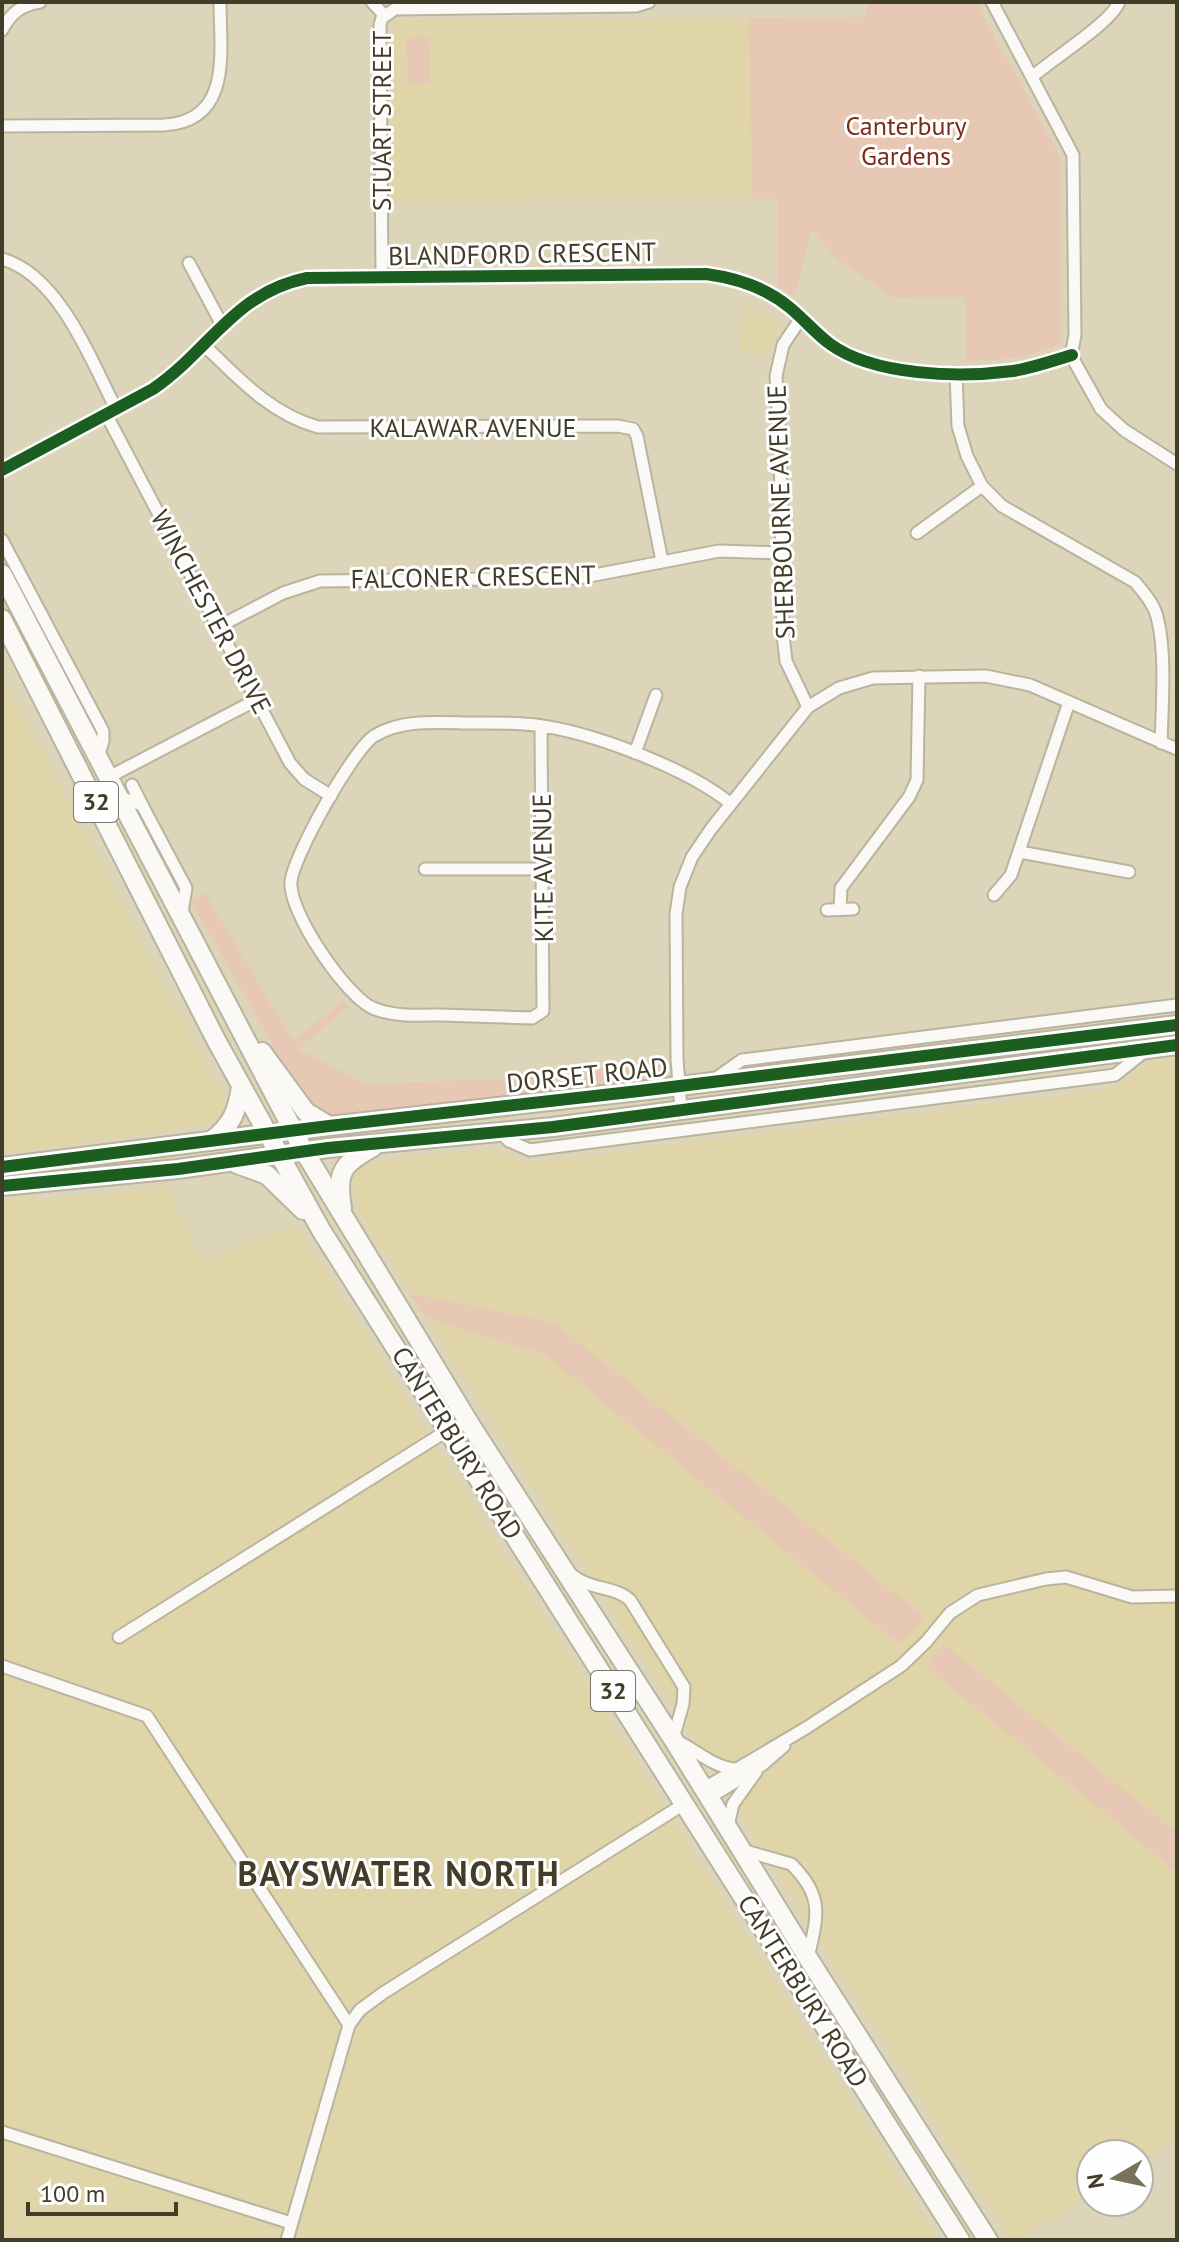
<svg xmlns="http://www.w3.org/2000/svg" width="1179" height="2242" viewBox="0 0 1179 2242" font-family="'PT Sans',sans-serif">
	<rect width="100%" height="100%" fill="#dcd5ba"/>
	<g fill="#e0d4a9">
		<path d="M749,18L752,199L392,201L391,25L395,20Z"/>
		<path d="M745,305L781,321L767,355L737,353Z"/>
		<path d="M2,675L224,1099L225,1111L214,1121L194,1127L2,1154Z"/>
		<path d="M1177,1057V2139L1139,2163V2154H1091V2194L1019,2240H1010L360,1214L352,1188L356,1168L385,1160L494,1149L526,1164L1117,1088L1151,1060Z"/>
		<path d="M174,1187L171,1196L203,1262L294,1224L313,1251L939,2240H2V1199L37,1195L39,1200Z"/>
	</g>
	<g fill="#e7c8b4">
		<path d="M870,2H976L1060,156V343C1030,359 999,360 966,361L965,297L893,298L836,258L812,230L794,296L778,286V199H752L749,18L864,17Z"/>
		<path d="M429,37L430,83H408L406,38Z"/>
		<path d="M205,893L293,1041L343,1001L348,1007L298,1049L365,1084L527,1078L665,1059L666,1072L658,1079L322,1116L304,1099L191,902Z"/>
		<path d="M411,1294L554,1323L925,1617L899,1644L544,1354L426,1318Z"/>
		<path d="M944,1644L1177,1833V1872L925,1666Z"/>
	</g>
	<g fill="none" stroke-linecap="round" stroke-linejoin="round">
		<defs>
			<g id="street">
				<path d="M372,2L384,15"/>
				<path d="M992,2L1073,155L1075,335L1072,351L1073,359L1101,409L1124,430L1177,464"/>
				<path d="M2,30C11,13 21,5 40,2"/>
				<path d="M1032,77C1052,59 1111,23 1119,2"/>
				<path d="M2,126L164,125C233,121 220,51 220,2"/>
				<path d="M2,259C59,275 91,360 116,409"/>
				<path d="M189,263L222,325"/>
				<path d="M382,277L380,25L382,18L395,9L636,6L649,2"/>
				<path d="M801,318L783,345L776,376L780,442L783,635L786,661L808,707"/>
				<path d="M205,346C239,379 271,414 318,427L618,426L633,429L637,436L662,561"/>
				<path d="M956,373L958,426L967,456L982,486L1002,506L1135,582C1145,594 1155,605 1158,621C1166,654 1162,708 1161,743"/>
				<path d="M106,414L290,763L304,779L331,796"/>
				<path d="M2,470L153,389C211,349 234,293 307,278L706,274C736,278 765,287 789,307C804,319 815,333 830,344C874,376 959,378 1013,371C1033,368 1052,361 1072,355"/>
				<path d="M917,533L982,486"/>
				<path d="M2,540L103,731V741L98,757"/>
				<path d="M220,626L283,593L320,581L579,578L719,551L782,553"/>
				<path d="M541,726L543,1011L532,1018C502,1017 472,1016 441,1015C420,1015 396,1017 375,1009C347,999 288,911 291,882C293,856 353,750 374,736C400,720 434,722 463,723C487,723 512,722 536,725C592,732 686,768 730,803"/>
				<path d="M635,753L656,695"/>
				<path d="M109,777L256,700"/>
				<path d="M132,785L142,805"/>
				<path d="M120,797L142,805L186,888L182,912"/>
				<path d="M1020,852L1129,872"/>
				<path d="M425,869H542"/>
				<path d="M994,895L1011,875L1069,702"/>
				<path d="M840,909L841,888L909,797L917,780L919,676"/>
				<path d="M827,910L853,909"/>
				<path d="M715,1079L742,1060L1177,1005"/>
				<path d="M681,1109L677,1059L676,914L680,887L692,857L711,829L808,707L839,688L873,678L986,676L1030,685L1177,749"/>
				<path d="M501,1133L509,1141L530,1150L1115,1075L1144,1052"/>
				<path d="M572,1575C590,1590 615,1586 630,1600L684,1687L683,1704L673,1739C694,1748 712,1767 735,1769"/>
				<path d="M119,1637L448,1430"/>
				<path d="M2,1666L147,1716L349,2025"/>
				<path d="M703,1789L806,1728L901,1666L926,1642L950,1613L978,1595L1046,1579L1066,1577L1132,1597L1177,1596"/>
				<path d="M709,1798L762,1765L784,1746"/>
				<path d="M728,1826L733,1804L756,1772"/>
				<path d="M742,1850L791,1864C825,1897 817,1917 808,1958"/>
				<path d="M2,2132L291,2223"/>
				<path d="M287,2240L349,2025L360,2010L383,1993L684,1804"/>
			</g>
			<g id="primary">
				<path d="M2,574L304,1151L471,1426L673,1739L808,1958L988,2240"/>
				<path d="M2,619L215,1038L321,1230L960,2240"/>
				<path d="M262,1052L306,1112L329,1126"/>
				<path d="M211,1141C232,1125 237,1112 241,1087"/>
				<path d="M237,1164L267,1175L303,1210"/>
				<path d="M2,1167L329,1126L639,1091L1177,1025"/>
				<path d="M2,1186L178,1169L328,1148L553,1127L1177,1045"/>
				<path d="M342,1208C336,1172 342,1164 373,1147"/>
			</g>
		</defs>
		<use href="#street" stroke="#b9b49e" stroke-width="15"/>
		<use href="#primary" stroke="#b9b49e" stroke-width="22"/>
		<use href="#street" stroke="#faf9f5" stroke-width="11"/>
		<use href="#primary" stroke="#faf9f5" stroke-width="18"/>
		<defs>
			<g id="cycleway">
				<path d="M2,470L153,389C211,349 234,293 307,278L706,274C736,278 765,287 789,307C804,319 815,333 830,344C874,376 959,378 1013,371C1033,368 1052,361 1072,355"/>
				<path d="M2,1167L329,1126L639,1091L1177,1025"/>
				<path d="M2,1186L178,1169L328,1148L553,1127L1177,1045"/>
			</g>
		</defs>
		<use href="#cycleway" stroke="#fefefe" stroke-width="17"/>
		<use href="#cycleway" stroke="#1b5e20" stroke-width="12"/>
	</g>
	<g text-anchor="middle" stroke-width="6" stroke-linejoin="round" paint-order="stroke">
		<g fill="#fefefe" stroke="#7a7769" stroke-width="2">
			<rect x="74" y="782" width="44" height="40" rx="6"/>
			<rect x="591" y="1671" width="44" height="40" rx="6"/>
		</g>
		<g font-size="24" font-weight="bold" fill="#423d29">
			<text x="96" y="810">32</text>
			<text x="613" y="1699">32</text>
		</g>
		<g font-size="26" fill="#423d29" stroke="#fefefe">
			<text transform="translate(382 121) rotate(-90)" y="9">STUART STREET</text>
			<text transform="translate(522 254) rotate(-1)" y="9">BLANDFORD CRESCENT</text>
			<text x="473" y="437">KALAWAR AVENUE</text>
			<text transform="translate(781 512) rotate(-92)" y="9">SHERBOURNE AVENUE</text>
			<text transform="translate(473 577) rotate(-1)" y="9">FALCONER CRESCENT</text>
			<text transform="translate(211 612) rotate(62)" y="9">WINCHESTER DRIVE</text>
			<text transform="translate(543 868) rotate(-91)" y="9">KITE AVENUE</text>
			<text transform="translate(587 1075) rotate(-6)" y="9">DORSET ROAD</text>
			<text transform="translate(457 1443) rotate(58)" y="9">CANTERBURY ROAD</text>
			<text transform="translate(803 1991) rotate(58)" y="9">CANTERBURY ROAD</text>
		</g>
		<g font-size="26" fill="#7c2b16" stroke="#fefefe">
			<text x="906" y="135">Canterbury<tspan x="906" dy="30">Gardens</tspan></text>
		</g>
		<g font-size="34" font-weight="bold" letter-spacing="2" fill="#423d29" stroke="#fefefe">
			<text x="399" y="1886">BAYSWATER NORTH</text>
		</g>
	</g>
	<rect width="1179" height="2242" fill="none" stroke="#423d29" stroke-width="8"/>
	<g transform="translate(1115 2178) rotate(261)"><circle r="38" fill="#fefefe" stroke="#b3b1a9" stroke-width="2"/>
	<path d="M0-6L14 30L0 20L-14 30Z" fill="#78725c"/>
	<text y="-12" font-size="22" font-weight="bold" text-anchor="middle" fill="#423d29">N</text>
	</g>
	<path d="M28 2202v12h148v-12" fill="none" stroke="#423d29" stroke-width="4"/>
	<text x="40" y="2202" font-size="24" fill="#423d29" stroke="#fefefe" stroke-width="6" paint-order="stroke">100 m</text>
</svg>
